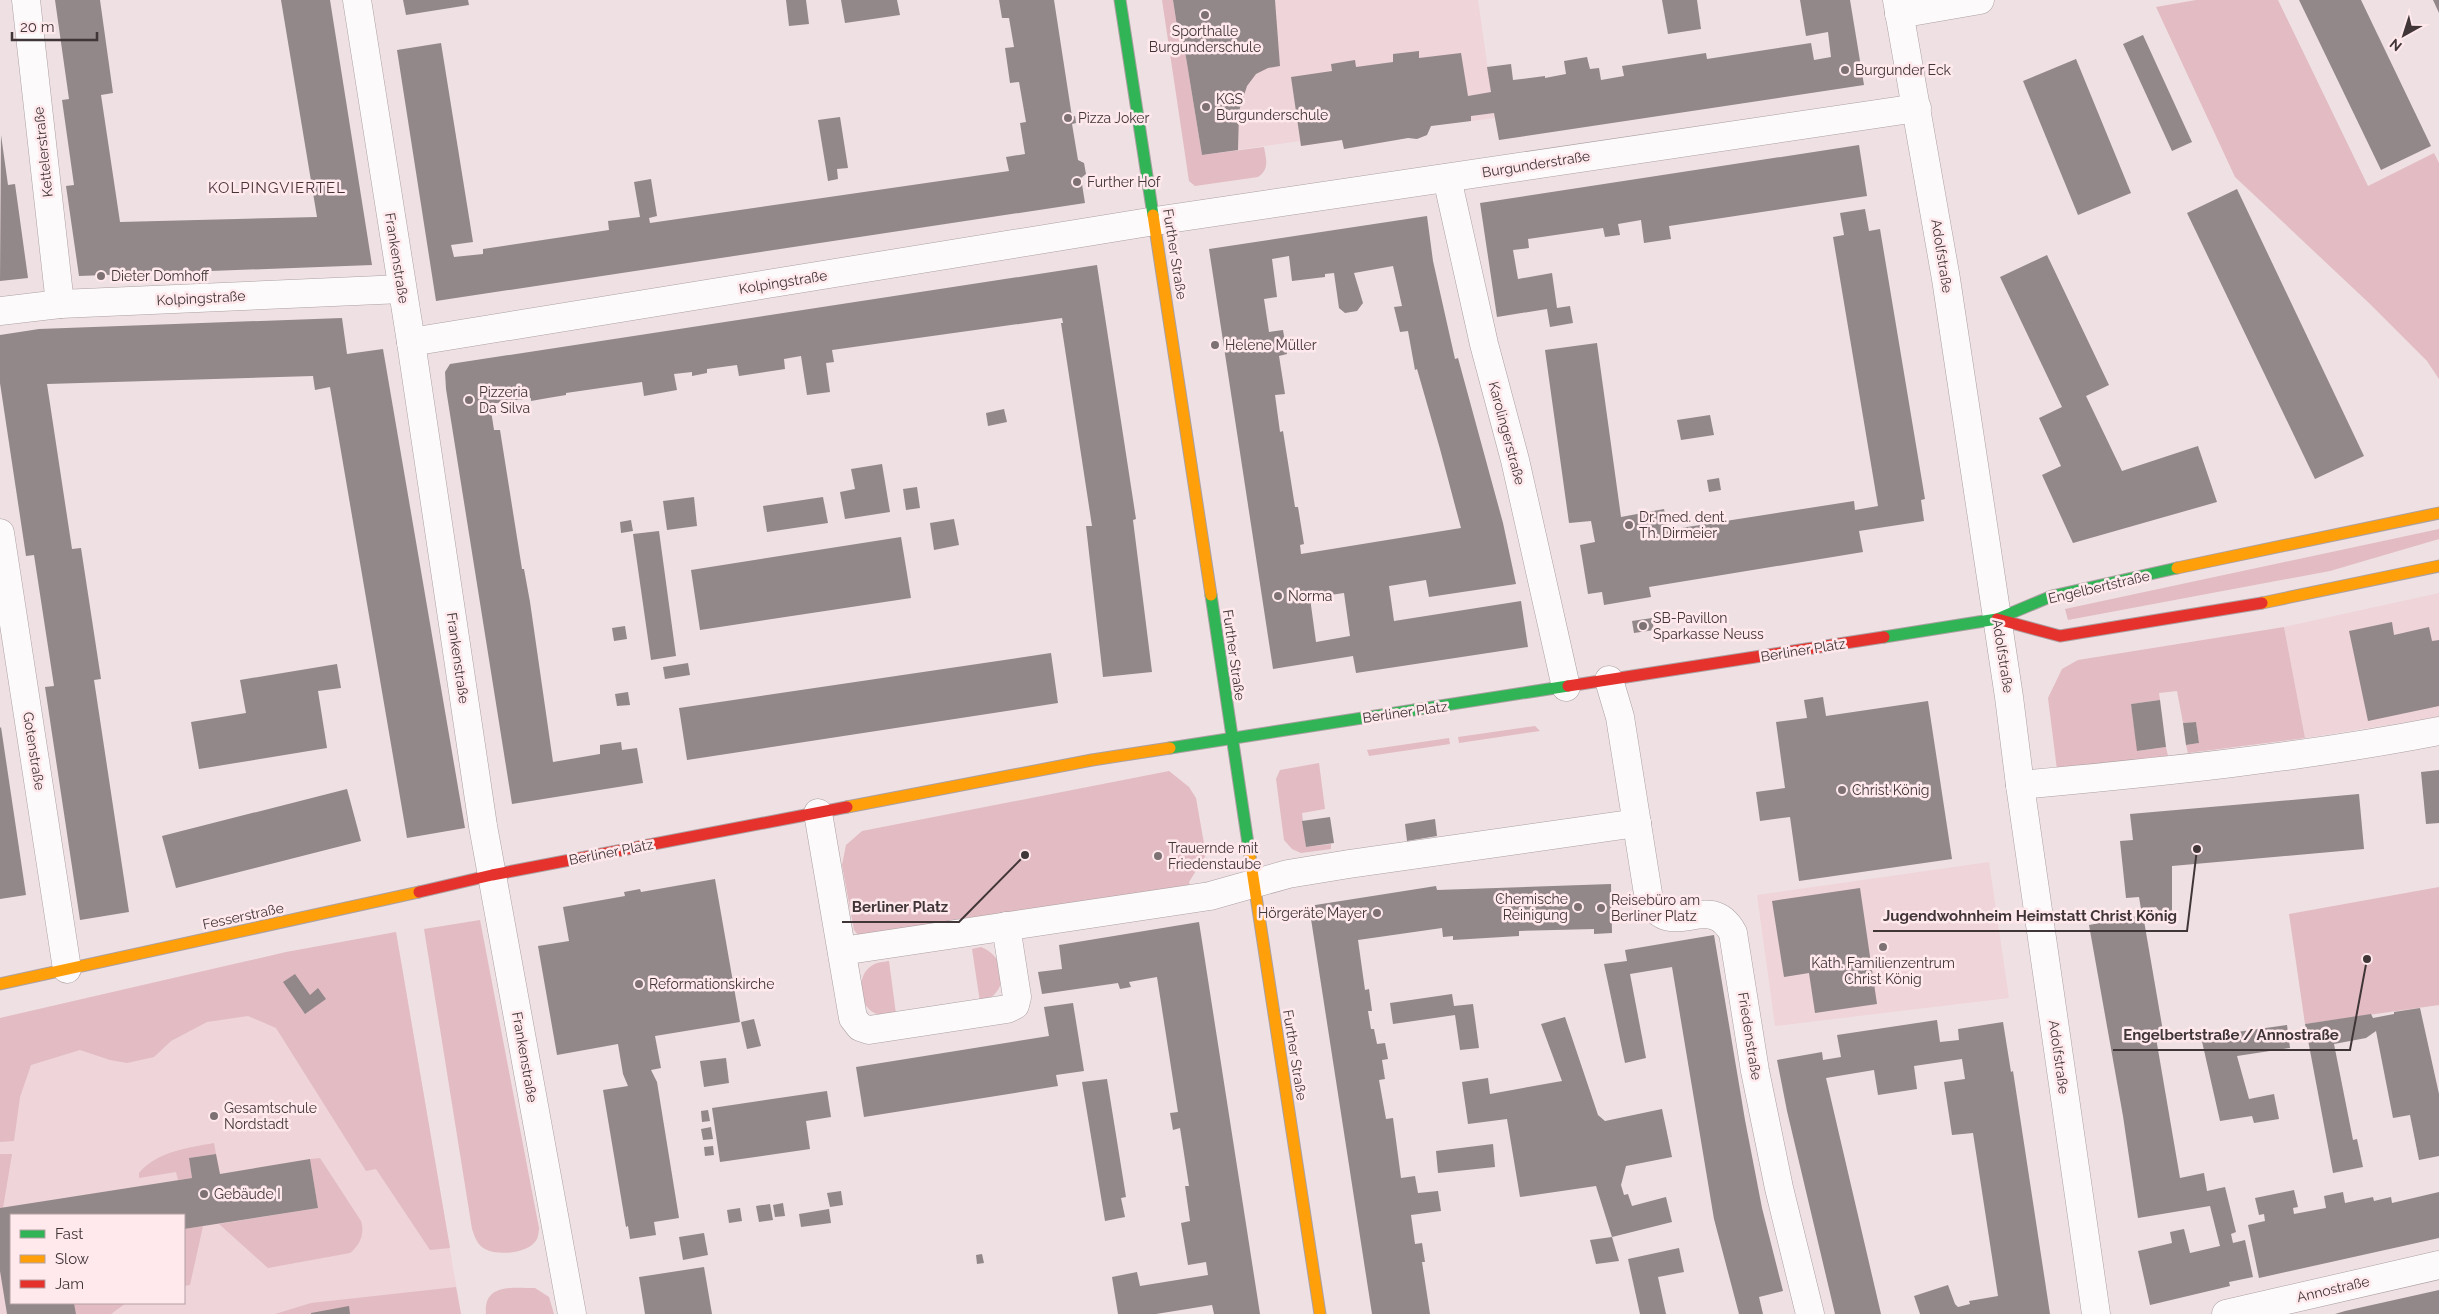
<svg xmlns="http://www.w3.org/2000/svg" width="2439" height="1314" viewBox="0 0 2439 1314" font-family="Raleway,sans-serif">
	<rect width="100%" height="100%" fill="#efe0e3"/>
	<g fill="#efd4da" fill-rule="evenodd">
		<path d="M1173,0H1478L1495,118L1431,126L1427,135L1420,138H1408L1344,149L1342,140L1301,146L1300,141L1202,155L1183,39H1179Z"/>
		<path d="M2439,593V717L2305,738L2284,627Z"/>
		<path d="M1989,862L2009,998L1775,1026L1757,895Z"/>
		<path d="M396,932L461,1314H0V1018L237,963ZM11,1215H184V1303H11Z"/>
	</g>
	<g fill="#e2bbc3">
		<path d="M1162,0H1173L1179,39H1183L1202,155L1264,147C1266,159 1270,169 1258,177L1195,186L1189,181Z"/>
		<path d="M2196,0H2278L2368,186L2434,153L2439,163V379L2427,361L2370,304L2235,177L2156,7Z"/>
		<path d="M2439,529V539L2330,571L2068,620L2065,609Z"/>
		<path d="M2284,627L2305,738L2188,753L2186,745L2199,743L2196,722L2183,723L2177,691L2159,693L2160,700L2131,704L2138,751L2166,747L2168,756L2057,770L2048,698L2062,669L2078,660Z"/>
		<path d="M1535,726L1540,731L1459,743L1458,737Z"/>
		<path d="M1449,738L1450,744L1369,756L1367,750Z"/>
		<path d="M1319,763L1325,809L1302,813L1306,847L1331,844V849L1301,853L1292,849L1284,840L1276,779L1280,770Z"/>
		<path d="M1169,771L1189,787L1196,798L1206,855L1189,882L1190,887L858,935L854,930L842,865L846,845L862,831Z"/>
		<path d="M2439,887V1005L2305,1024L2289,914Z"/>
		<path d="M480,920L539,1228C539,1231 538,1237 537,1239C529,1254 498,1256 485,1249C477,1245 475,1237 472,1229L424,929Z"/>
		<path d="M396,932L450,1248L430,1250L376,1169L366,1171L276,1028L248,1016L207,1022L171,1041L154,1057L127,1063L110,1060L80,1050L31,1065L20,1097L14,1141L0,1142V1018L286,952Z"/>
		<path d="M981,947C1008,957 1010,995 980,1002L972,949Z"/>
		<path d="M889,961L896,1014C890,1015 883,1017 877,1014C858,1008 855,974 873,965C877,962 884,962 889,961Z"/>
		<path d="M214,1143L216,1154L189,1158L192,1178L178,1180L176,1172L139,1178V1173C158,1151 187,1148 214,1143Z"/>
		<path d="M0,1154H12L3,1208H0Z"/>
		<path d="M320,1158L361,1221C365,1233 360,1245 350,1253L268,1268L219,1224L318,1208L310,1159Z"/>
		<path d="M203,1226L190,1285L184,1286V1229Z"/>
		<path d="M456,1287L461,1314H275L311,1303Z"/>
		<path d="M535,1288L549,1297L554,1314H486C483,1283 514,1288 535,1288Z"/>
		<path d="M74,1303H126L111,1314H76Z"/>
	</g>
	<g fill="#928789" fill-rule="evenodd">
		<path d="M55,0H100L113,93L101,95L120,222L317,217L281,0H330L372,265L79,276L66,186L74,185L62,100L69,99Z"/>
		<path d="M403,0H468L469,5L406,15Z"/>
		<path d="M786,0H806L809,24L789,26Z"/>
		<path d="M841,0H897L900,15L845,23Z"/>
		<path d="M999,0H1054L1072,117L1075,116L1076,123L1072,124L1078,160L1084,163L1086,174L1081,178L1085,203L436,301L397,50L441,43L473,242L451,245L454,257L483,254V249L609,230L608,221L640,217L634,182L651,179L657,216L649,218L650,223L1009,171L1006,157L1025,154L1020,123L1026,122L1019,82L1010,83L1005,48L1014,47L1009,18H1002Z"/>
		<path d="M1173,0H1275L1280,66L1268,68L1256,74L1247,86L1239,111L1238,150L1202,155L1183,39H1179Z"/>
		<path d="M1662,0H1697L1701,29L1668,34Z"/>
		<path d="M1800,0H1850L1864,85L1499,140L1494,113L1471,116V121L1431,126L1427,135L1417,139L1408,138L1344,149L1342,140L1301,146L1291,77L1332,71L1331,64L1355,60L1356,67L1393,62V54L1419,51V58L1461,53L1468,96L1491,92L1487,67L1511,64L1513,80L1545,76V78L1566,74L1564,61L1587,57L1590,69L1599,68L1601,80L1624,76L1622,66L1706,53L1707,59L1811,43L1814,60L1831,57L1828,32L1806,36Z"/>
		<path d="M2299,0H2361L2431,146L2381,170Z"/>
		<path d="M2433,0H2439V13Z"/>
		<path d="M2143,35L2192,142L2172,151L2123,44Z"/>
		<path d="M2076,59L2131,193L2078,215L2023,81Z"/>
		<path d="M840,117L848,168L837,169L838,179L828,181L818,120Z"/>
		<path d="M1,135L8,185L15,184L28,278L0,281Z"/>
		<path d="M1859,145L1867,196L1669,226L1671,239L1644,243L1641,220L1618,224L1620,235L1605,237L1603,228L1528,239L1529,248L1513,250L1518,279L1552,273L1557,308L1570,306L1573,323L1550,327L1547,309L1497,317L1480,203Z"/>
		<path d="M2237,189L2364,456L2315,479L2187,213Z"/>
		<path d="M1865,209L1869,231L1880,229L1925,499L1921,500L1924,521L1859,531L1863,552L1649,587L1651,597L1604,605L1602,592L1588,594L1580,545L1595,542L1591,521L1569,523L1545,350L1597,343L1621,517L1664,509L1668,530L1854,501L1855,510L1878,506L1833,237L1844,235L1840,213Z"/>
		<path d="M1427,216L1433,261L1455,359L1458,358L1503,523L1516,584L1429,597L1426,580L1389,586L1394,621L1521,601L1528,647L1356,673L1353,656L1273,669L1209,249ZM1289,256L1292,281L1325,277V274L1334,273L1339,308L1345,313L1357,311L1363,303L1354,273L1393,266L1402,306L1394,307L1400,332L1408,331L1415,370L1417,369L1440,449L1461,528L1301,554L1300,545L1304,544L1298,507H1295L1283,431L1280,432L1275,395L1285,394L1279,356L1287,354L1283,330L1269,332L1264,299L1277,297L1272,259ZM1344,593L1350,636L1316,642L1310,598Z"/>
		<path d="M2047,255L2109,385L2086,396L2122,471L2198,446L2217,502L2073,543L2042,475L2061,466L2039,418L2062,407L2000,277Z"/>
		<path d="M1097,265L1136,519L1133,520L1152,672L1103,677L1086,526H1092L1061,323H1063L1062,318L832,350L834,362L826,363L830,392L807,395L801,356L784,359L785,369L739,376L737,365L707,369V373L692,376V372L674,374L677,390L644,396L642,382L566,393V395L548,398L531,401V398L490,404L494,430H500L522,569H524L530,602L553,762L600,754V745L621,742L622,750L637,748L643,783L512,804L446,389L445,372L450,364Z"/>
		<path d="M342,318L347,354L383,349L465,828L407,838L330,387L315,390L313,376L47,384L72,549L81,548L101,679L94,680L129,912L80,920L45,687L54,686L34,555L26,556L0,383V335L39,329Z"/>
		<path d="M1004,409L1007,422L988,426L986,413Z"/>
		<path d="M1710,415L1714,435L1681,440L1677,420Z"/>
		<path d="M882,464L890,512L845,519L840,492L855,489L851,469Z"/>
		<path d="M1719,478L1721,490L1709,492L1707,480Z"/>
		<path d="M917,487L920,508L906,510L903,489Z"/>
		<path d="M694,497L697,526L667,530L663,501Z"/>
		<path d="M823,497L828,523L767,532L763,506Z"/>
		<path d="M954,519L959,545L934,550L930,523Z"/>
		<path d="M631,520L633,531L621,533L620,522Z"/>
		<path d="M659,531L676,656L651,660L633,534Z"/>
		<path d="M901,537L911,598L700,630L691,570Z"/>
		<path d="M1652,618L1654,630L1634,633L1632,621Z"/>
		<path d="M2392,622L2394,635L2429,627L2432,641L2439,640V706L2368,721L2349,631Z"/>
		<path d="M625,626L627,639L614,641L612,628Z"/>
		<path d="M1051,653L1058,703L687,760L679,708Z"/>
		<path d="M688,663L690,675L665,679L663,667Z"/>
		<path d="M337,664L341,688L318,691L327,748L199,769L191,722L246,713L240,680Z"/>
		<path d="M628,692L630,705L617,706L615,694Z"/>
		<path d="M1823,697L1826,716L1928,701L1952,859L1799,881L1790,817L1760,821L1756,792L1785,788L1776,722L1807,718L1804,700Z"/>
		<path d="M2160,700L2166,747L2137,751L2131,704Z"/>
		<path d="M2196,722L2199,743L2186,745L2183,723Z"/>
		<path d="M1,727L26,895L0,899V728Z"/>
		<path d="M2439,770V823L2426,824L2421,772Z"/>
		<path d="M347,789L361,841L176,888L162,836Z"/>
		<path d="M2359,794L2364,849L2172,866V912H2160L2156,907L2141,909L2139,897L2126,898L2120,841L2133,840L2130,814Z"/>
		<path d="M1330,817L1334,843L1306,847L1302,821Z"/>
		<path d="M1435,819L1437,836L1407,841L1405,824Z"/>
		<path d="M715,879L740,1022L655,1036L661,1068L651,1070L657,1082L679,1218L654,1222L656,1235L630,1239L628,1226L626,1227L603,1090L628,1086L623,1074L618,1044L557,1055L538,946L569,941L563,907L625,896L624,892L640,889L641,892Z"/>
		<path d="M1611,884L1612,933L1594,934V929L1519,931V936L1453,940V936L1443,937L1442,928L1358,940L1365,990L1369,989L1372,1011H1368L1371,1029H1374L1377,1044L1385,1043L1388,1059L1382,1060L1385,1079L1379,1080L1386,1119L1393,1118L1401,1178L1415,1176L1418,1193L1438,1191L1441,1211L1411,1215L1415,1244L1422,1243L1425,1262H1422L1430,1314H1372L1309,906L1436,886L1437,890Z"/>
		<path d="M1860,888L1877,1004L1815,1013L1809,973L1784,977L1772,901Z"/>
		<path d="M2143,915L2164,1037L2156,1038L2180,1178L2204,1173L2207,1191L2225,1187L2236,1232L2231,1234L2233,1243L2245,1240L2253,1277L2229,1282L2230,1286L2150,1305L2138,1251L2172,1243L2170,1232L2184,1229L2190,1253L2220,1246L2210,1206L2138,1218L2123,1116L2089,925Z"/>
		<path d="M1199,922L1260,1314H1214L1212,1305L1156,1314H1118L1112,1277L1137,1272L1140,1286L1208,1275L1206,1262L1188,1265L1181,1223L1190,1221L1185,1186H1189L1180,1128L1173,1130L1170,1113L1178,1112L1157,977L1129,982L1131,987L1120,989L1118,983L1042,994L1038,972L1062,969L1059,945Z"/>
		<path d="M1714,935L1745,1120L1762,1208L1783,1291L1759,1297L1763,1314H1739L1714,1219L1672,967L1630,974L1646,1058L1625,1063L1604,964L1627,961L1625,950Z"/>
		<path d="M295,974L310,995L318,988L326,999L305,1014L283,982Z"/>
		<path d="M1452,994L1454,1006L1473,1004L1479,1048L1460,1050L1455,1015L1393,1024L1390,1003Z"/>
		<path d="M1073,1003L1084,1071L1056,1075L1058,1086L864,1117L856,1067L1049,1036L1044,1007Z"/>
		<path d="M2420,1008L2439,1094V1156L2419,1160L2410,1115L2393,1118L2376,1031L2366,1038L2334,1044L2353,1140L2357,1139L2363,1167L2333,1173L2305,1024L2371,1014L2373,1018L2394,1014V1012Z"/>
		<path d="M1565,1017L1598,1115L1605,1121L1662,1109L1672,1157L1626,1166L1621,1185L1624,1195L1628,1194L1632,1206L1666,1197L1672,1222L1612,1237L1596,1186L1520,1197L1507,1119L1468,1124L1462,1082L1488,1078L1490,1094L1562,1081L1541,1024Z"/>
		<path d="M754,1019L761,1046L747,1049L741,1022Z"/>
		<path d="M1937,1020L1940,1042L1959,1040L1958,1029L2003,1022L2011,1072L2013,1071L2050,1314H1920L1914,1296L1948,1285L1955,1304L1958,1307L1970,1304L1969,1301L1998,1296L1973,1133L1952,1135L1944,1082L1965,1079L1962,1059L1914,1066L1917,1089L1878,1095L1874,1070L1826,1078L1881,1314H1835L1787,1111L1777,1060L1822,1052L1823,1060L1841,1057L1837,1035Z"/>
		<path d="M2287,1025L2290,1048L2237,1056L2249,1099L2274,1094L2279,1119L2254,1123L2252,1116L2220,1121L2201,1037Z"/>
		<path d="M726,1058L729,1083L704,1087L700,1061Z"/>
		<path d="M1107,1079L1126,1197L1121,1198L1125,1217L1105,1221L1082,1082Z"/>
		<path d="M827,1091L831,1117L806,1121L810,1149L720,1162L712,1108Z"/>
		<path d="M708,1110L710,1121L702,1122L701,1111Z"/>
		<path d="M711,1127L713,1139L703,1140L701,1129Z"/>
		<path d="M1493,1144L1495,1167L1438,1173L1436,1151Z"/>
		<path d="M713,1146L714,1155L705,1156L704,1147Z"/>
		<path d="M216,1154L220,1174L310,1159L318,1208L184,1229V1215H11V1303H74L76,1314H7L0,1271V1208L192,1178L189,1158Z"/>
		<path d="M2294,1190L2298,1207L2293,1208L2294,1214L2326,1208L2324,1196L2343,1192L2345,1203L2373,1197L2374,1201L2391,1197L2392,1203L2439,1192V1238L2259,1278L2248,1225L2265,1221L2264,1214L2259,1215L2255,1198Z"/>
		<path d="M841,1191L843,1205L830,1207L827,1193Z"/>
		<path d="M783,1203L785,1216L775,1217L773,1205Z"/>
		<path d="M770,1204L773,1220L759,1222L756,1206Z"/>
		<path d="M740,1208L742,1221L729,1223L727,1210Z"/>
		<path d="M829,1209L831,1223L801,1227L799,1214Z"/>
		<path d="M704,1233L708,1255L683,1260L679,1237Z"/>
		<path d="M1612,1237L1619,1261L1596,1264L1590,1240Z"/>
		<path d="M1679,1248L1684,1272L1658,1277L1666,1314H1640L1628,1259Z"/>
		<path d="M982,1254L984,1263L977,1264L976,1255Z"/>
		<path d="M704,1267L712,1314H645L639,1277Z"/>
		<path d="M2439,1290V1314H2335L2345,1311Z"/>
		<path d="M349,1306L350,1314H311V1313Z"/>
	</g>
	<g fill="none" stroke-linecap="round" stroke-linejoin="round">
		<defs>
			<g id="street">
				<path d="M26,0L60,304"/>
				<path d="M357,0L411,342L483,826L572,1314"/>
				<path d="M1897,0L1946,279L2009,697L2020,785L2096,1314"/>
				<path d="M1899,14L1980,0"/>
				<path d="M1447,178L1484,344L1515,460L1566,687"/>
				<path d="M0,311L60,304L402,289"/>
				<path d="M411,342L1155,221L1917,108"/>
				<path d="M0,533L67,969"/>
				<path d="M1609,680L1620,717L1649,900C1672,942 1709,889 1733,933L1755,1071L1779,1188L1810,1314"/>
				<path d="M2020,785C2160,772 2300,758 2439,731"/>
				<path d="M818,813L853,1018L860,1027L869,1030L1007,1009L1015,1005L1017,997L1006,926"/>
				<path d="M842,951L1210,896L1288,874L1349,864L1637,823"/>
				<path d="M2226,1314L2439,1265"/>
			</g>
			<g id="fast">
				<path d="M1120,0L1153,215"/>
				<path d="M1211,595L1250,857"/>
				<path d="M1884,637L1997,619L2052,596L2177,568"/>
				<path d="M1170,748L1568,686"/>
			</g>
			<g id="slow">
				<path d="M1153,215L1211,595"/>
				<path d="M2177,568L2439,513"/>
				<path d="M2262,603L2439,566"/>
				<path d="M847,807L1092,760L1170,748"/>
				<path d="M1250,857L1320,1314"/>
				<path d="M0,984L419,892"/>
			</g>
			<g id="jam">
				<path d="M1997,619L2060,636L2262,603"/>
				<path d="M1568,686L1884,637"/>
				<path d="M419,892L492,875L847,807"/>
			</g>
		</defs>
		<use href="#street" stroke="#aba0a2" stroke-width="29"/>
		<use href="#fast" stroke="#aba0a2" stroke-width="13"/>
		<use href="#slow" stroke="#aba0a2" stroke-width="13"/>
		<use href="#jam" stroke="#aba0a2" stroke-width="13"/>
		<use href="#street" stroke="#fdfafb" stroke-width="28"/>
		<use href="#fast" stroke="#30b455" stroke-width="11"/>
		<use href="#slow" stroke="#ff9f0a" stroke-width="11"/>
		<use href="#jam" stroke="#e5322d" stroke-width="11"/>
	</g>
	<g fill="#7d7173" stroke="#ffe9ed" stroke-width="2">
		<circle cx="1205" cy="15" r="5"/>
		<circle cx="1845" cy="70" r="5"/>
		<circle cx="1206" cy="107" r="5"/>
		<circle cx="1068" cy="118" r="5"/>
		<circle cx="1077" cy="182" r="5"/>
		<circle cx="101" cy="276" r="5"/>
		<circle cx="1215" cy="345" r="5"/>
		<circle cx="469" cy="400" r="5"/>
		<circle cx="1629" cy="525" r="5"/>
		<circle cx="1278" cy="596" r="5"/>
		<circle cx="1643" cy="626" r="5"/>
		<circle cx="1842" cy="790" r="5"/>
		<circle cx="1158" cy="856" r="5"/>
		<circle cx="1578" cy="907" r="5"/>
		<circle cx="1601" cy="908" r="5"/>
		<circle cx="1377" cy="913" r="5"/>
		<circle cx="1883" cy="947" r="5"/>
		<circle cx="639" cy="984" r="5"/>
		<circle cx="214" cy="1116" r="5"/>
		<circle cx="204" cy="1194" r="5"/>
	</g>
	<g text-anchor="middle" stroke-width="5" stroke-linejoin="round" paint-order="stroke">
		<g font-size="14" fill="#403537" stroke="#ffe9ed" text-anchor="start">
			<text x="1205" y="36" text-anchor="middle">Sporthalle<tspan x="1205" dy="16">Burgunderschule</tspan></text>
			<text x="1855" y="75">Burgunder Eck</text>
			<text x="1216" y="104">KGS<tspan x="1216" dy="16">Burgunderschule</tspan></text>
			<text x="1078" y="123">Pizza Joker</text>
			<text x="1087" y="187">Further Hof</text>
			<text x="111" y="281">Dieter Domhoff</text>
			<text x="1225" y="350">Helene Müller</text>
			<text x="479" y="397">Pizzeria<tspan x="479" dy="16">Da Silva</tspan></text>
			<text x="1639" y="522">Dr. med. dent.<tspan x="1639" dy="16">Th. Dirmeier</tspan></text>
			<text x="1288" y="601">Norma</text>
			<text x="1653" y="623">SB-Pavillon<tspan x="1653" dy="16">Sparkasse Neuss</tspan></text>
			<text x="1852" y="795">Christ König</text>
			<text x="1168" y="853">Trauernde mit<tspan x="1168" dy="16">Friedenstaube</tspan></text>
			<text x="1568" y="904" text-anchor="end">Chemische<tspan x="1568" dy="16">Reinigung</tspan></text>
			<text x="1611" y="905">Reisebüro am<tspan x="1611" dy="16">Berliner Platz</tspan></text>
			<text x="1367" y="918" text-anchor="end">Hörgeräte Mayer</text>
			<text x="1883" y="968" text-anchor="middle">Kath. Familienzentrum<tspan x="1883" dy="16">Christ König</tspan></text>
			<text x="649" y="989">Reformationskirche</text>
			<text x="224" y="1113">Gesamtschule<tspan x="224" dy="16">Nordstadt</tspan></text>
			<text x="214" y="1199">Gebäude I</text>
		</g>
		<g font-size="14" fill="#403537" stroke="#ffe9ed">
			<text transform="translate(43 152) rotate(-96)" y="5">Kettelerstraße</text>
			<text transform="translate(1536 164) rotate(-9)" y="5">Burgunderstraße</text>
			<text transform="translate(1175 254) rotate(81)" y="5">Further Straße</text>
			<text transform="translate(1942 256) rotate(81)" y="5">Adolfstraße</text>
			<text transform="translate(397 258) rotate(81)" y="5">Frankenstraße</text>
			<text transform="translate(783 282) rotate(-9)" y="5">Kolpingstraße</text>
			<text transform="translate(201 298) rotate(-3)" y="5">Kolpingstraße</text>
			<text transform="translate(1507 433) rotate(75)" y="5">Karolingerstraße</text>
			<text transform="translate(2099 587) rotate(-13)" y="5">Engelbertstraße</text>
			<text transform="translate(1803 650) rotate(-9)" y="5">Berliner Platz</text>
			<text transform="translate(1234 655) rotate(82)" y="5">Further Straße</text>
			<text transform="translate(2003 656) rotate(81)" y="5">Adolfstraße</text>
			<text transform="translate(458 658) rotate(82)" y="5">Frankenstraße</text>
			<text transform="translate(1405 712) rotate(-8)" y="5">Berliner Platz</text>
			<text transform="translate(34 751) rotate(81)" y="5">Gotenstraße</text>
			<text transform="translate(611 852) rotate(-11)" y="5">Berliner Platz</text>
			<text transform="translate(243 916) rotate(-12)" y="5">Fesserstraße</text>
			<text transform="translate(1750 1036) rotate(81)" y="5">Friedenstraße</text>
			<text transform="translate(1295 1055) rotate(81)" y="5">Further Straße</text>
			<text transform="translate(525 1057) rotate(80)" y="5">Frankenstraße</text>
			<text transform="translate(2059 1057) rotate(82)" y="5">Adolfstraße</text>
			<text transform="translate(2333 1289) rotate(-13)" y="5">Annostraße</text>
		</g>
		<g font-size="15" letter-spacing="1" fill="#473237" stroke="#ffe9ed">
			<text x="277" y="193">KOLPINGVIERTEL</text>
		</g>
	</g>
	<path fill="none" stroke="#403537" stroke-width="2" d="M1025 855L959 922H842M2197 849L2187 931H1873M2367 959L2350 1050H2113"/>
	<g fill="#403537" stroke="#ffe9ed" stroke-width="2">
		<circle cx="1025" cy="855" r="5"/>
		<circle cx="2197" cy="849" r="5"/>
		<circle cx="2367" cy="959" r="5"/>
	</g>
	<g font-size="15" text-anchor="middle" font-weight="bold" fill="#403537" stroke="#ffe9ed" stroke-width="5" stroke-linejoin="round" paint-order="stroke">
		<text x="900" y="912">Berliner Platz</text>
		<text x="2030" y="921">Jugendwohnheim Heimstatt Christ König</text>
		<text x="2231" y="1040">Engelbertstraße / Annostraße</text>
	</g>
	<rect x="10" y="1214" width="175" height="90" fill="#ffe9ed" stroke="#b3a1a4"/>
	<rect x="20" y="1230" width="25" height="8" fill="#30b455" stroke="#b3a1a4"/>
	<text x="55" y="1239" font-size="15" fill="#403537">Fast</text>
	<rect x="20" y="1255" width="25" height="8" fill="#ff9f0a" stroke="#b3a1a4"/>
	<text x="55" y="1264" font-size="15" fill="#403537">Slow</text>
	<rect x="20" y="1280" width="25" height="8" fill="#e5322d" stroke="#b3a1a4"/>
	<text x="55" y="1289" font-size="15" fill="#403537">Jam</text>
	<g transform="translate(2404 35) rotate(219)" stroke="#ffe9ed" stroke-width="4" paint-order="stroke">
	<path d="M0-4L9 19L0 12L-9 19Z" fill="#403537"/>
	<text y="-8" font-size="14" font-weight="bold" text-anchor="middle" fill="#403537">N</text>
	</g>
	<path d="M12 32v8h85v-8" fill="none" stroke="#403537" stroke-width="2.5"/>
	<text x="20" y="32" font-size="15" fill="#403537" stroke="#ffe9ed" stroke-width="4" paint-order="stroke">20 m</text>
</svg>
